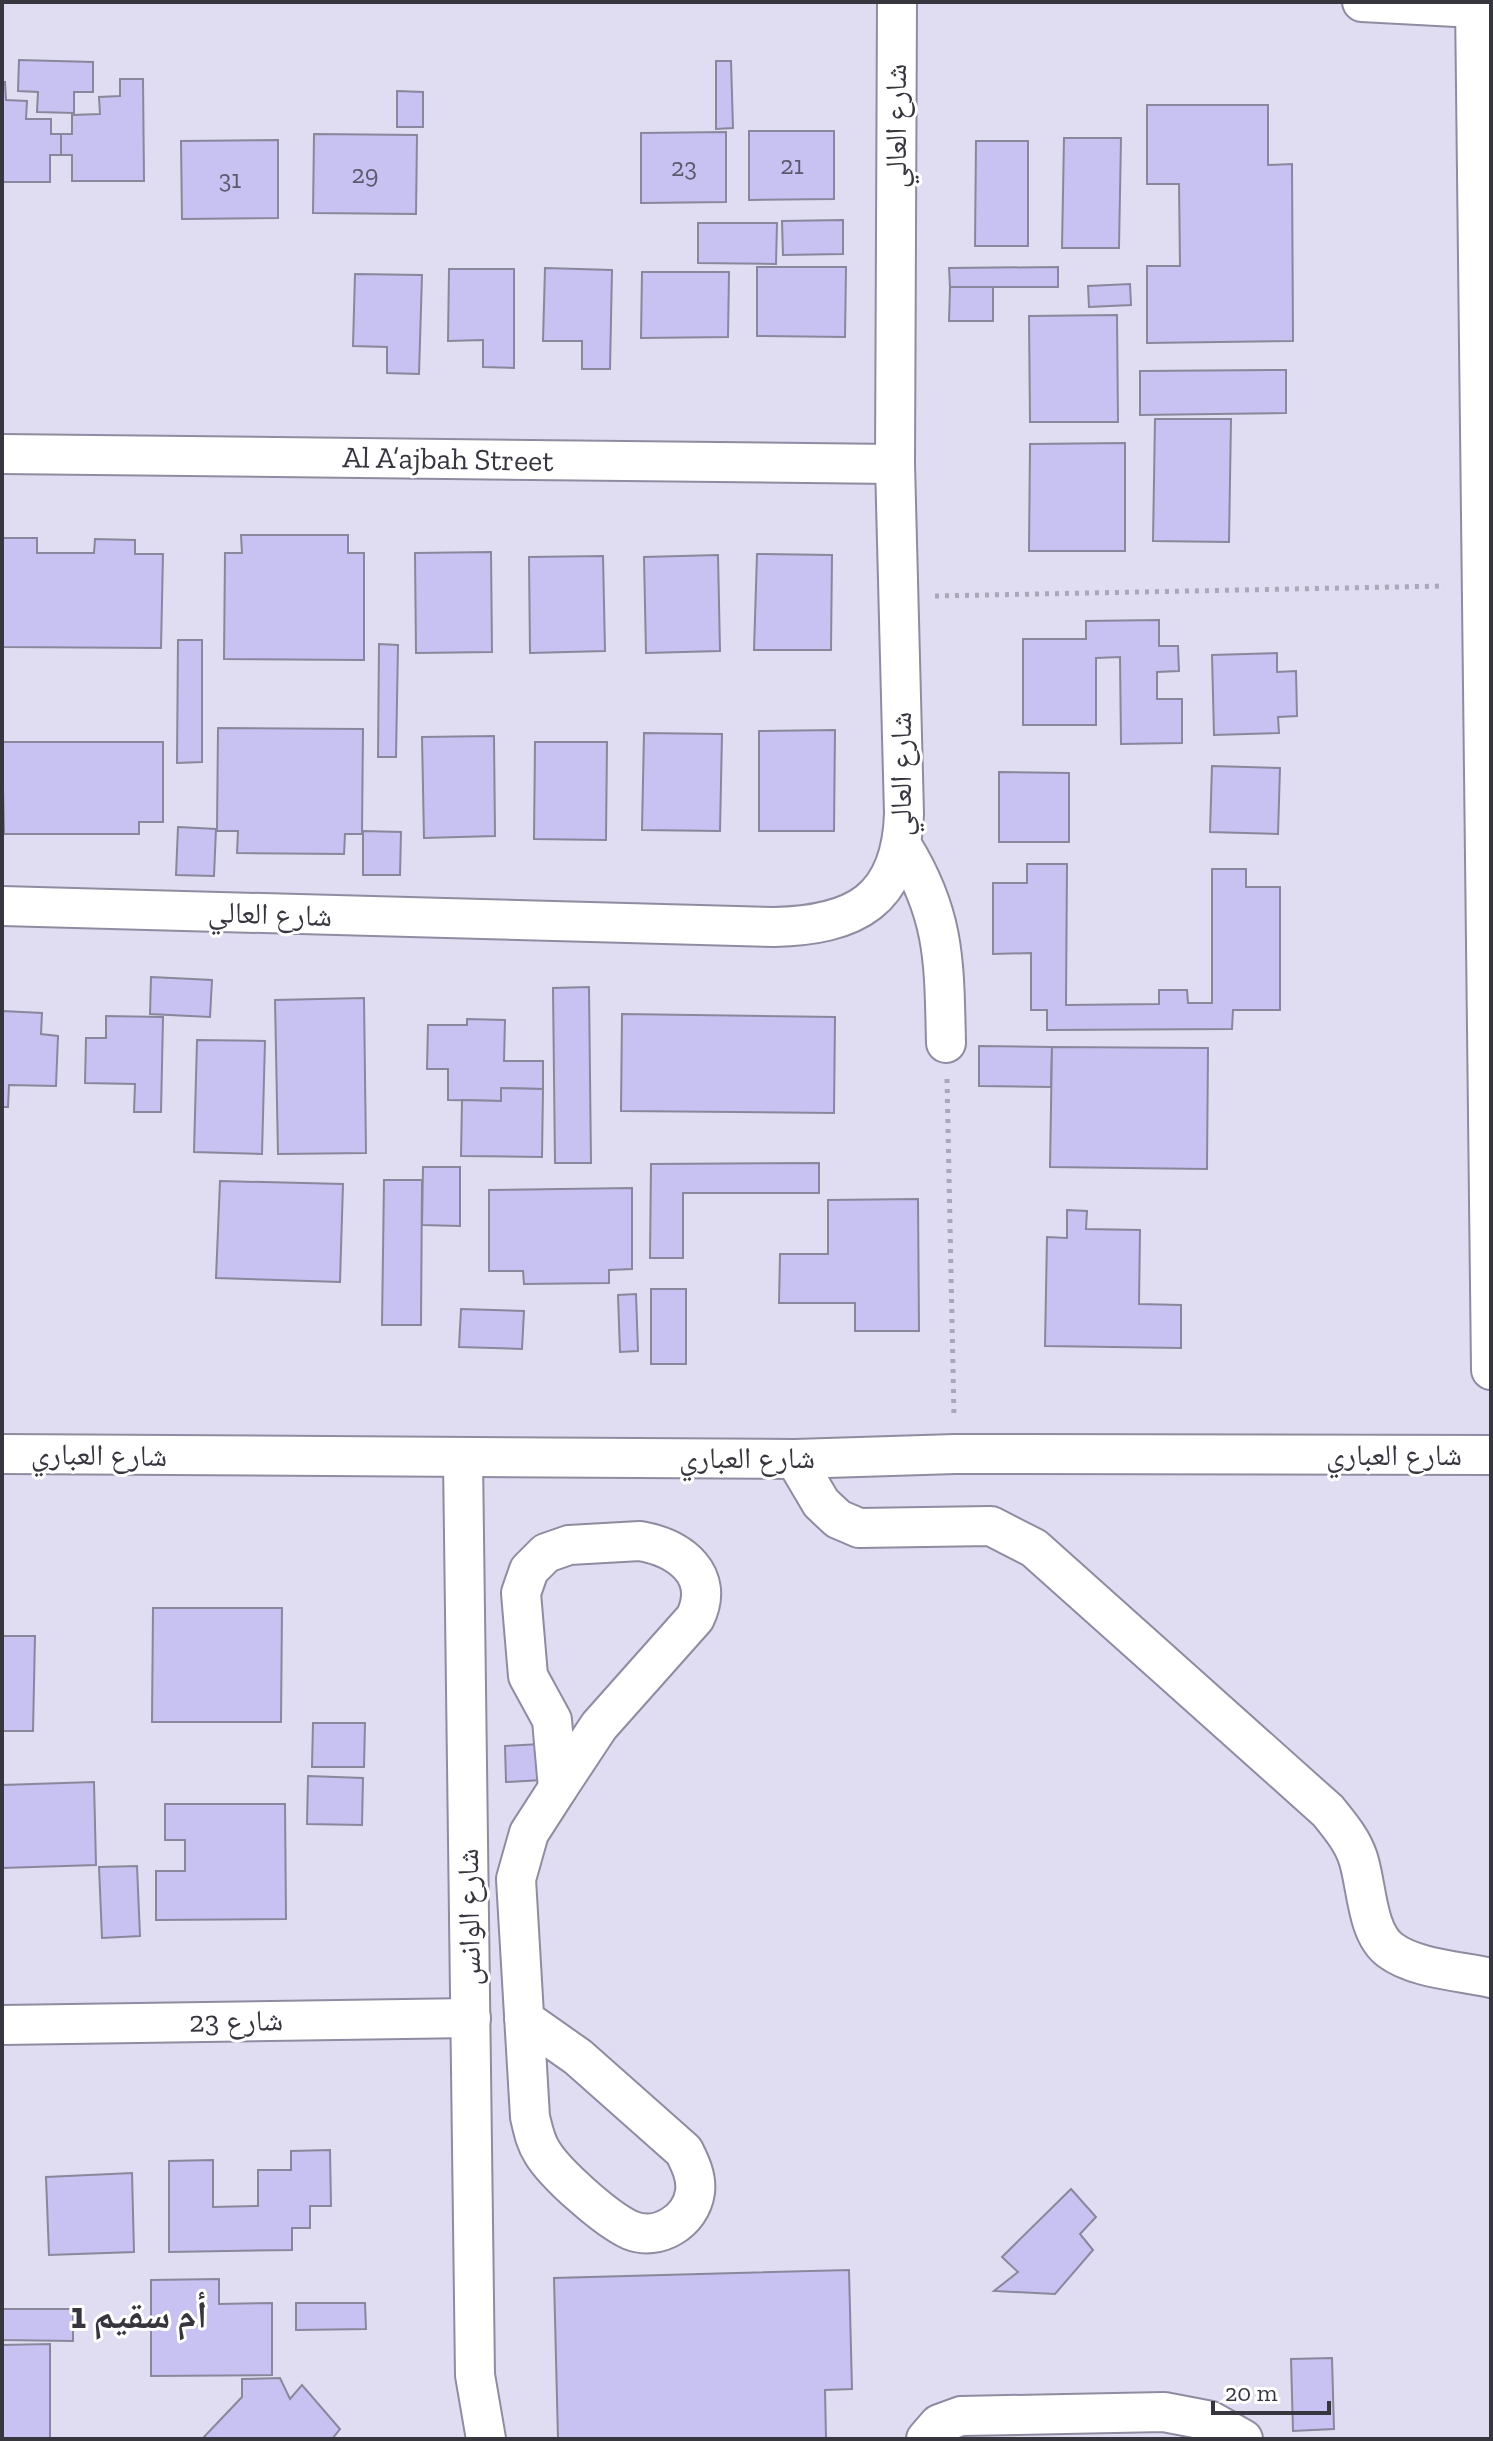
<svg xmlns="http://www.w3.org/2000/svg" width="1493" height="2441" viewBox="0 0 1493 2441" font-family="'Zilla Slab','Noto Naskh Arabic',serif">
	<rect width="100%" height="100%" fill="#e0ddf3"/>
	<g fill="#c8c2f2" stroke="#89879b" stroke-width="2">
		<path d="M19,60L93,62V92H74V113L37,112L38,92L18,91Z"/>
		<path d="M716,61H731L733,128L716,129Z"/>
		<path d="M120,79H143L144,181H72V155H61V134H72V115L100,114L99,97L120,96Z"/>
		<path d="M2,82H5L6,100L27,101L26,119H51V134H61V155H50V182H2Z"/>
		<path d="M397,91L423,92V127H397Z"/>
		<path d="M1147,105H1268V165L1292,164L1293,341L1147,343V266H1180L1179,184H1147Z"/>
		<path d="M749,131H834V199L749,200Z"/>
		<path d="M726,132V202L641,203V133Z"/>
		<path d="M314,134L417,135L416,214L313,213Z"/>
		<path d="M1064,138H1121L1119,248H1062Z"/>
		<path d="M278,140V218L182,219L181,141Z"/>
		<path d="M976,141H1028V246H975Z"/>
		<path d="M843,220V254L783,255L782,221Z"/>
		<path d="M698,223H777L776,264L698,263Z"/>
		<path d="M757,267H846L845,337L757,336Z"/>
		<path d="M1058,267V287H950L949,268Z"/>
		<path d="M545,268L612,270L610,369H582V341H543Z"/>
		<path d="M449,269H514V368L483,367V340L448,341Z"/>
		<path d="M642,272H729L728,337L641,338Z"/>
		<path d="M355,274L422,275L419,374L387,373V347L353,346Z"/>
		<path d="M1130,284L1131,305L1089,307L1088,286Z"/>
		<path d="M950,287H993V321H949Z"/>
		<path d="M1117,315L1118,422H1030L1029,316Z"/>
		<path d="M1286,370V413L1140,415V371Z"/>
		<path d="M1155,419H1231L1229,542L1153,541Z"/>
		<path d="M1125,443V551H1029L1030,444Z"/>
		<path d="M241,535H348V553H364V660L224,659L225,553H242Z"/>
		<path d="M2,538H37V553H94L95,539L135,540V554H163L161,648L2,647Z"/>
		<path d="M491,552L492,652L416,653L415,553Z"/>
		<path d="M757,554L832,555L831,650H754Z"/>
		<path d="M718,555L720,651L646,653L644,557Z"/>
		<path d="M603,556L605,651L530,653L529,557Z"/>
		<path d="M1159,620V646H1178L1179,671L1157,672V699H1182V743L1121,744L1120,657L1096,658V725H1023V639H1086V621Z"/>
		<path d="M178,640H202V762L177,763Z"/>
		<path d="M379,644L398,645L396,757H378Z"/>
		<path d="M1277,653V672L1296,671L1297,716L1278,717L1279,733L1214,735L1212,655Z"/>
		<path d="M218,728L363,729L362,834H345L344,854L237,853L238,831H217Z"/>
		<path d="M835,730L834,831H759V731Z"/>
		<path d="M644,733L722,734L720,831L642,830Z"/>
		<path d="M494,736L495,836L424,838L422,737Z"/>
		<path d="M2,742H163V822H139V834H4Z"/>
		<path d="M535,742H607L606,840L534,839Z"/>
		<path d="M1212,766L1280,768L1278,834L1210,832Z"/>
		<path d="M999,772L1069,773V842H999Z"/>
		<path d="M178,827L216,829L214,876L176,875Z"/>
		<path d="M363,831L401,832L400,875H363Z"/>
		<path d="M1027,864H1067L1066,1005L1159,1004V990H1187L1188,1003H1212V869H1246V887H1280V1010H1233L1232,1029L1047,1030V1010H1031V953L993,954V883H1027Z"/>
		<path d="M151,977L212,980L210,1017L150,1014Z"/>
		<path d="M589,987L591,1163H555L553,988Z"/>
		<path d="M364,998L366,1153L278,1154L275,1000Z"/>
		<path d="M2,1011L42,1013L41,1034L58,1036L56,1086L9,1085L8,1107H2Z"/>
		<path d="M622,1014L835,1017L834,1113L621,1111Z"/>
		<path d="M106,1016L163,1017L161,1112H134L135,1084L85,1083L86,1038H106Z"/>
		<path d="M467,1019L505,1020L504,1061H543V1089L501,1088V1101L448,1100V1069H427L428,1025H467Z"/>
		<path d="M197,1040L265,1041L262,1154L194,1152Z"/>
		<path d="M979,1046L1052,1047L1051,1087L979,1086Z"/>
		<path d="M1052,1047L1208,1048L1207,1169L1050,1167Z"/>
		<path d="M501,1088L543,1089L542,1157L461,1156L462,1100L501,1101Z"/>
		<path d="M819,1163V1193H683V1258H650L651,1164Z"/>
		<path d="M423,1167H460V1226L422,1225Z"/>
		<path d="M384,1180H422L421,1325H382Z"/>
		<path d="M220,1181L343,1184L340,1282L216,1278Z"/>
		<path d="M632,1188V1269L609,1270V1283L524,1284L523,1271H489V1190Z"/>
		<path d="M918,1199L919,1331H855V1303H779L780,1254H828V1200Z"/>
		<path d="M1067,1210L1087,1211L1086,1229L1140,1230L1139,1304L1181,1305V1348L1045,1346L1047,1237L1067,1238Z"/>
		<rect x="651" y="1289" width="35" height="75"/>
		<path d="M636,1294L638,1351L620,1352L618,1295Z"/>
		<path d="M461,1309L524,1311L522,1349L459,1347Z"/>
		<path d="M153,1608H282L281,1722H152Z"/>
		<path d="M2,1636H35L33,1731H2Z"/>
		<path d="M313,1723H365L364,1767H312Z"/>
		<path d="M541,1744L542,1780L506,1782L505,1746Z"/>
		<path d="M308,1776L363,1778L362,1825L307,1824Z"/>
		<path d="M94,1782L96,1865L2,1868V1785Z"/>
		<path d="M165,1804H285L286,1919L156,1920V1871H185V1840H165Z"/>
		<path d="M137,1866L140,1936L102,1938L99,1867Z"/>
		<path d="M330,2150L331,2206H310V2228H292V2250L169,2252V2161L213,2160V2207L258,2206V2170H291V2151Z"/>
		<path d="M132,2173L134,2252L49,2255L46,2177Z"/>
		<path d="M1071,2189L1096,2217L1080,2234L1093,2250L1055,2294L994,2291L1018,2272L1002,2257Z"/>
		<path d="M849,2270L852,2389L825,2390L826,2439H558L554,2278Z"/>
		<path d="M219,2279V2304L272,2303V2375L151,2376V2280Z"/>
		<path d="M296,2303H365L366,2329L296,2330Z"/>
		<path d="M2,2309H73V2341L2,2340Z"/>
		<path d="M50,2344V2439H2V2345Z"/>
		<path d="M1332,2358L1334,2429L1293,2431L1291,2359Z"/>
		<path d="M280,2378L290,2399L302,2385L340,2429L332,2439H202L242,2397V2379Z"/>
	</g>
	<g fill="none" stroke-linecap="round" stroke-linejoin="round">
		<defs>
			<g id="minor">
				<path d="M1362,2L1475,8"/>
				<path d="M1475,2L1491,1370"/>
				<path d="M2,454L895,464"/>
				<path d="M903,847C946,917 944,964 946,1043"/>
				<path d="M2,906L774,927C855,925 901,901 904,814L895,464L897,2"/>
				<path d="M2,1454L795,1459L955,1454L1491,1455"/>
				<path d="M463,1459L475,2375L486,2439"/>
				<path d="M795,1459L821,1503L838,1519L859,1528L991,1526L1034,1548L1328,1811C1340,1826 1352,1840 1358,1858C1367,1885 1366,1932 1390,1950C1415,1969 1461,1971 1491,1978"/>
				<path d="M640,1541C680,1548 716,1575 695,1618L599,1726L558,1788L552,1720L528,1676L521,1593L529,1570L546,1553L569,1545Z"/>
				<path d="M524,2019L578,2057L684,2151C690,2163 697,2177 695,2192C691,2221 658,2242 630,2230C606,2219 555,2174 542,2152C535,2141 533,2129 530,2117L516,1879L529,1833L558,1788"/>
				<path d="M2,2025L471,2018"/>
				<path d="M926,2439L939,2424L961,2416L1164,2412L1211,2421L1243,2439"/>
			</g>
		</defs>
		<use href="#minor" stroke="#8e8ca0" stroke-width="42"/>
		<g stroke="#aaa7b9" stroke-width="5" stroke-dasharray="4 6" stroke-linecap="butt">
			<path d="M935,596L1445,586"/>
			<path d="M947,1079L954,1417"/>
		</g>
		<use href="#minor" stroke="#fff" stroke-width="38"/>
	</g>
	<g text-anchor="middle" stroke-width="6" stroke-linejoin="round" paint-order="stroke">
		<g font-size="26" fill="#5b596c">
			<text x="792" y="174">21</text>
			<text x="684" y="176">23</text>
			<text x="365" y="183">29</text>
			<text x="230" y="188">31</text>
		</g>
		<g font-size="30" fill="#37363f" stroke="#fff">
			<text transform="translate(896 126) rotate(-90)" y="10">شارع العالي</text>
			<text transform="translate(448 459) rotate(1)" y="10">Al A’ajbah Street</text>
			<text transform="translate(901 774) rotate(-90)" y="10">شارع العالي</text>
			<text transform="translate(270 914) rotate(2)" y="10">شارع العالي</text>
			<text transform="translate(99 1455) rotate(1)" y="10">شارع العباري</text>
			<text x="1394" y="1465">شارع العباري</text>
			<text x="747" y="1468">شارع العباري</text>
			<text transform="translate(469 1917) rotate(-91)" y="10">شارع الوانس</text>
			<text transform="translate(236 2021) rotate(-1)" y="10">شارع 23</text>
		</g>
		<g font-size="38" font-weight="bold" fill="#37363f" stroke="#fff">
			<text x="139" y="2328">أم سقيم 1</text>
		</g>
	</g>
	<rect width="1493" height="2441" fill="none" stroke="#37363f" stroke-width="8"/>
	<path d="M1213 2401v12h116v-12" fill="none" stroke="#37363f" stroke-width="4"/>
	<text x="1225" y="2401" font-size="24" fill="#37363f" stroke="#ffffff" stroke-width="6" paint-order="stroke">20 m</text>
</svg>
